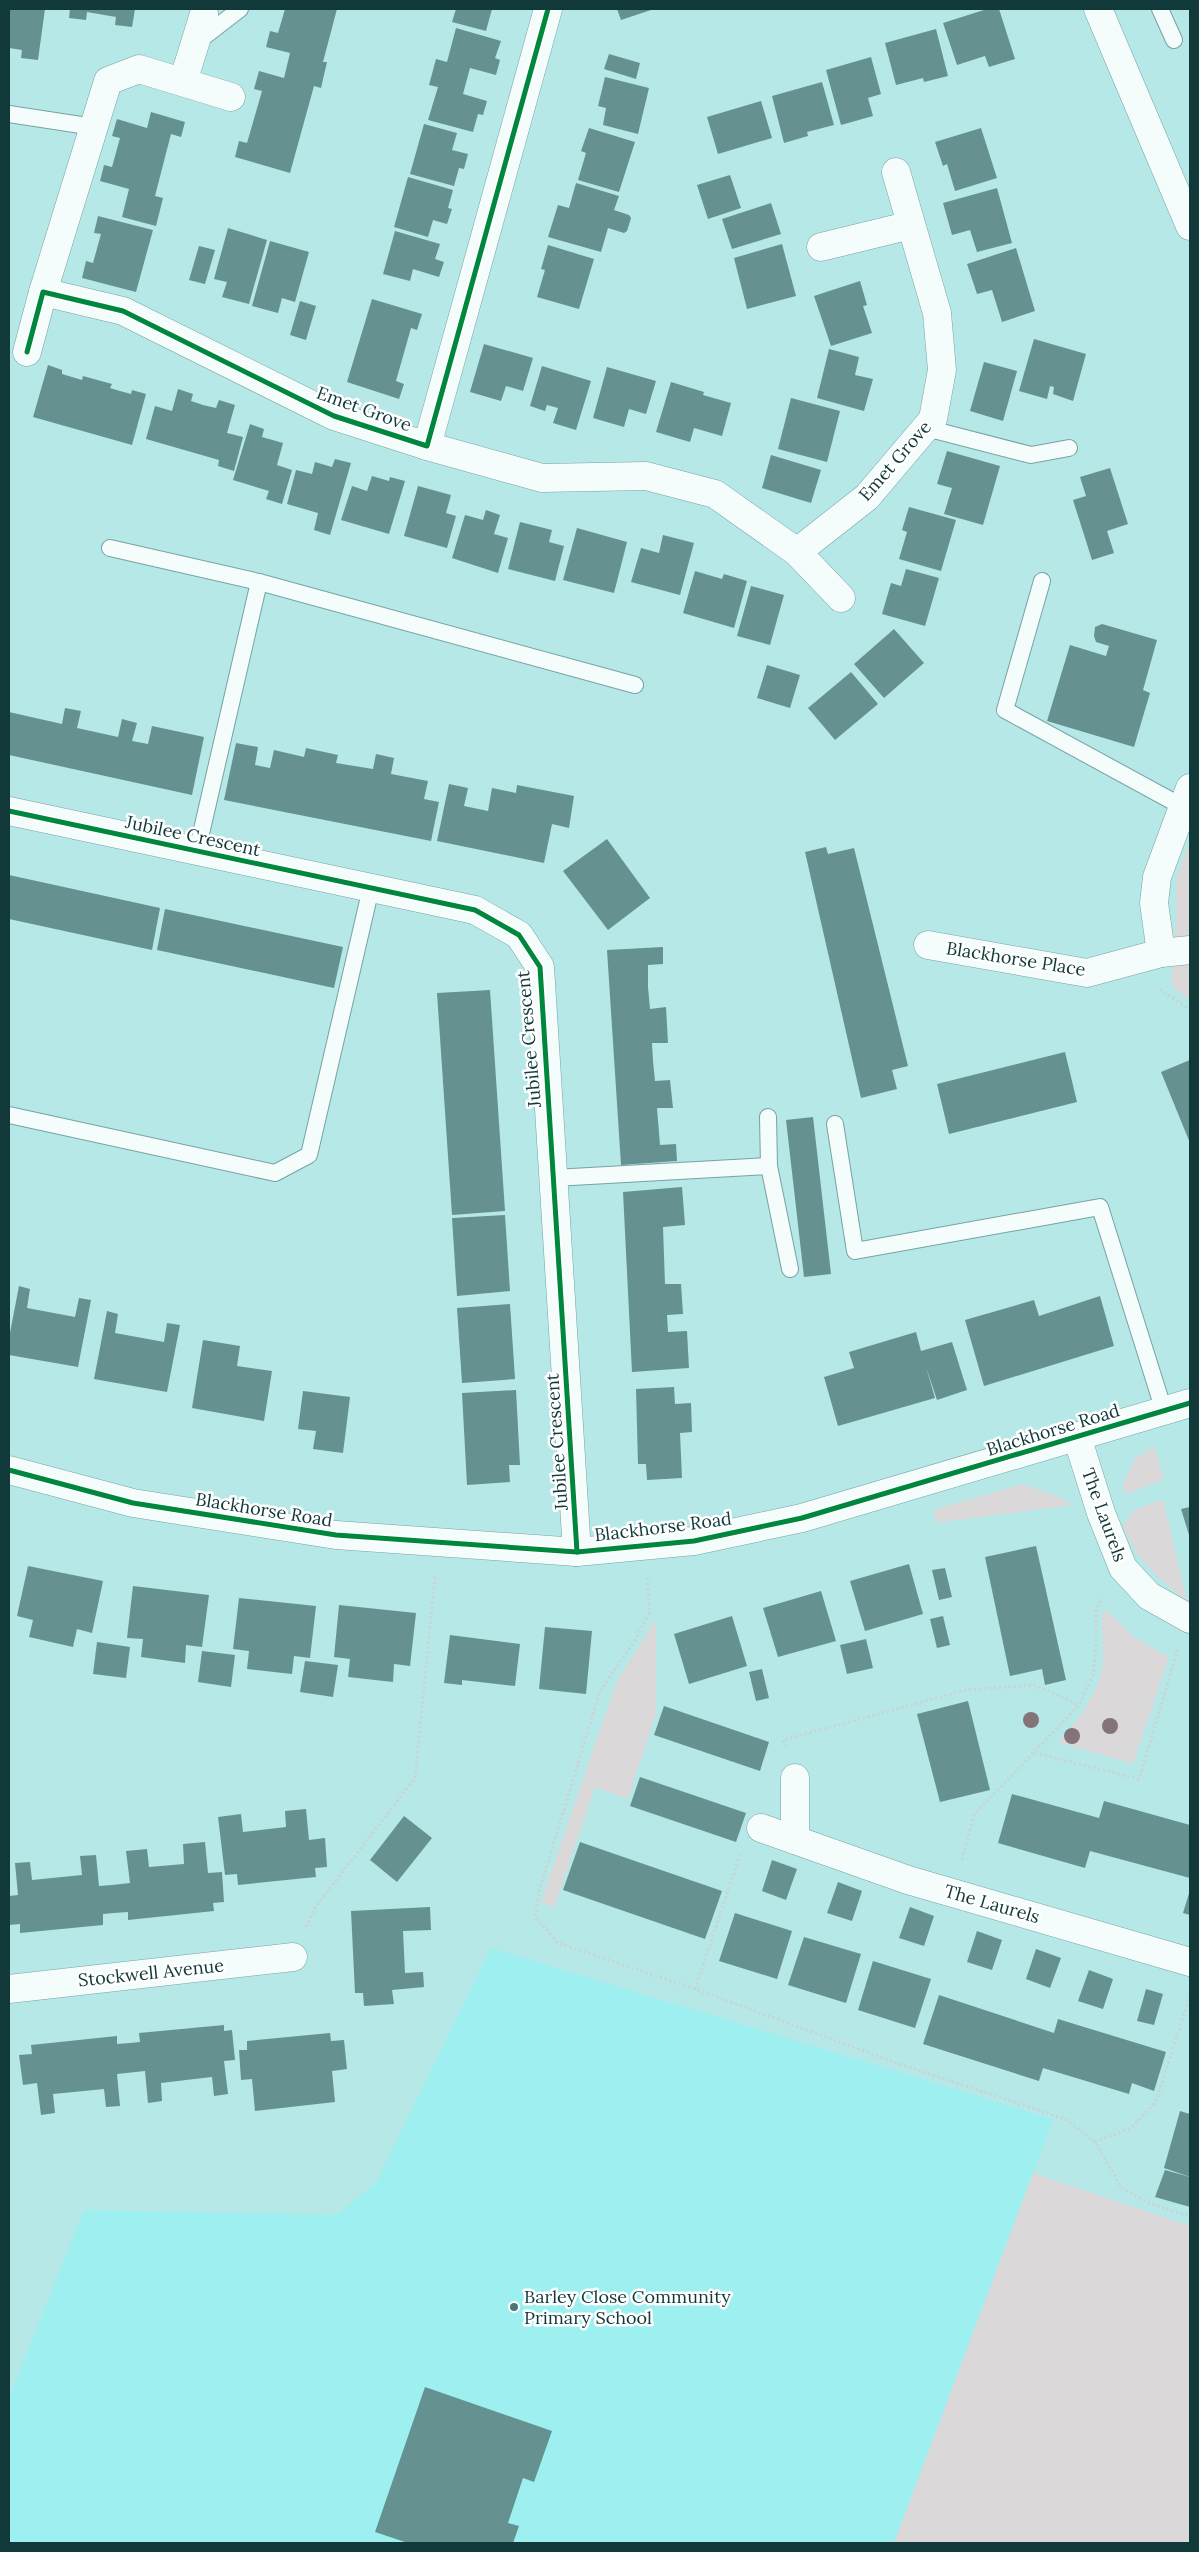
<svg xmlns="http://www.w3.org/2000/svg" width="1199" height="2552" viewBox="0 0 1199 2552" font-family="Lora,serif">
	<rect width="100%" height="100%" fill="#b6e8e8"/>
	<path fill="#9eefef" d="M491,1948L1053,2119L894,2543H9V2398L84,2210L336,2215L376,2183Z"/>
	<g fill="#dad8d9">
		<path d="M1190,840V1000L1171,985L1176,917V879Z"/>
		<path d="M1154,1446L1164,1479L1127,1494L1122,1487L1135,1458Z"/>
		<path d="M1022,1484L1055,1495L1073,1505L936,1523L933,1510Z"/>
		<path d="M1163,1499L1187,1601C1157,1577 1139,1563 1123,1527L1134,1510Z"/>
		<path d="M1107,1611L1135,1638L1169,1657L1133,1764L1058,1742C1074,1724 1091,1704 1099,1680C1106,1661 1102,1634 1101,1614Z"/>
		<path d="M656,1619V1714L628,1799L595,1787L554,1908L541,1901L617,1681Z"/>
		<path d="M1033,2173L1190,2226V2543H894Z"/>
	</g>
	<g fill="#669191">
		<path d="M9,9H45L38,60L21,58L22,50L9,48Z"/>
		<path d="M70,9H135L132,27L115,25L116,17L87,12L86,20L69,18Z"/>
		<path d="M285,9H337L323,62H327L321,88L314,86L290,173L235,157L239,141L247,143L262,91L254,89L259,71L284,78L290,53L266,47L270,31L278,33Z"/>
		<path d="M456,9H492L486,31L452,22Z"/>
		<path d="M617,9H654L621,20Z"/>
		<path d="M987,9H999L1015,59L989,67L985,56L957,65L943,23Z"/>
		<path d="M456,28L501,41L495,58L500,60L496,75L470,68L463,94L487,101L483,115L478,114L473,132L428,120L438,87L429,85L436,59L447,62Z"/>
		<path d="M936,29L948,76L924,82L923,78L896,85L885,43Z"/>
		<path d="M609,54L640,63L636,79L604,69Z"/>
		<path d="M871,57L881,94L868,98L873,116L841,125L826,70Z"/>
		<path d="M605,77L649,88L638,134L603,125L606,108L598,106Z"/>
		<path d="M822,82L834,125L807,132L808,136L784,143L772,96Z"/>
		<path d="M761,101L772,138L718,154L707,117Z"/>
		<path d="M151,112L185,122L181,137L171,134L155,196L163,198L156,226L122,217L129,189L100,181L104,165L112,167L120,138L112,136L117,119L147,128Z"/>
		<path d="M424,124L457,133L452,150L468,154L464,169L459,168L454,186L410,174Z"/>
		<path d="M589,128L635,142L619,192L578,180L586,153L581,151Z"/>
		<path d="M981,128L997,178L955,191L947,164L943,166L935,142Z"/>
		<path d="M730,175L741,208L708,219L697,185Z"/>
		<path d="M408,177L453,190L448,208L452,209L447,224L433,220L428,237L394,227Z"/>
		<path d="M576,183L619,196L614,210L629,215L631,218L627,231L624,233L608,228L601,252L548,237L558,205L569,208Z"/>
		<path d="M997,188L1012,243L977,252L970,230L952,235L943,203Z"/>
		<path d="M771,203L781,234L732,249L722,219Z"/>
		<path d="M98,216L153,230L136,292L82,278L86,261L93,263L101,234L94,233Z"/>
		<path d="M228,228L267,240L249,304L222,297L227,282L214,279Z"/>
		<path d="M395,231L440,244L435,259L444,262L439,277L413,269L410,281L383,274Z"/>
		<path d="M270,241L309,252L295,302L282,298L278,313L252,306Z"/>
		<path d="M782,244L796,296L747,309L734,258Z"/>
		<path d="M548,245L594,259L579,309L537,297L545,270L541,269Z"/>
		<path d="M199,246L215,250L205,284L189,280Z"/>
		<path d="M1016,248L1035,311L1002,322L992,290L977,294L967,264Z"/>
		<path d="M860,281L867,305L863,306L872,333L831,346L814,296Z"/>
		<path d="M372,299L422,314L417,330L411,328L396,381L404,384L399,399L347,382Z"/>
		<path d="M300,301L316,306L306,340L290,335Z"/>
		<path d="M1034,339L1086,354L1073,401L1053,394L1054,387L1050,386L1047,399L1019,391Z"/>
		<path d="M484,344L533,358L523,391L506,386L501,401L470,392Z"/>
		<path d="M829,349L859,357L855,375L873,379L864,411L817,398Z"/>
		<path d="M984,362L1017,371L1003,421L970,411Z"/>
		<path d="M48,365L62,370V374L82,380L83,376L112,384L110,388L120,391L131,394L132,390L146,394L132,445L33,417Z"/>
		<path d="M542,366L591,381L576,430L553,423L558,408L547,405L545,411L530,406Z"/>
		<path d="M607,367L656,381L646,414L629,409L624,427L593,418Z"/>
		<path d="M671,382L704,392L703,395L731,403L722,436L694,428L690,442L656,432Z"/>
		<path d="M178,389L193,394L191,401L203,405L216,408L219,400L235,405L227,433L243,437L234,471L218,466L219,460L146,439L155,406L172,411Z"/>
		<path d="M791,398L840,411L827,462L778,449Z"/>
		<path d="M250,424L264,429L262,437L283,443L277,465L292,470L282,504L266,499L269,491L233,480Z"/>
		<path d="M947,451L1000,466L983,525L944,514L952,488L937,484Z"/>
		<path d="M771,455L821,470L811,503L762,488Z"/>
		<path d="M335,459L351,463L330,535L314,530L318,513L287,504L296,470L312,474L315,462L332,467Z"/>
		<path d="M1110,468L1128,524L1107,531L1114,553L1092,560L1073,500L1086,496L1080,477Z"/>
		<path d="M372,476L389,481L390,477L405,481L389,534L341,520L352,486L367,491Z"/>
		<path d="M418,486L451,495L446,513L456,516L447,548L404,536Z"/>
		<path d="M909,507L956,520L941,571L899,559L907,532L902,530Z"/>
		<path d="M486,510L500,515L494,534L508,538L498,573L452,558L465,515L483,520Z"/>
		<path d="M520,522L552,530L549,542L564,546L555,581L508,569Z"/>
		<path d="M577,528L627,542L614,593L563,580Z"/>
		<path d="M663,535L694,543L680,595L631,582L641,548L659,553Z"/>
		<path d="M906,569L939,578L925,626L882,614L891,583L901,586Z"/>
		<path d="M695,571L722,579L724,574L747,581L734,628L683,613Z"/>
		<path d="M751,586L784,595L770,645L737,636Z"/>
		<path d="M1102,624L1157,640L1143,690L1150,693L1134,747L1047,721L1070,645L1106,656L1109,646L1096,642L1094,636L1095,627Z"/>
		<path d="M894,629L924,663L884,698L854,664Z"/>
		<path d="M767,665L800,675L790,708L757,698Z"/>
		<path d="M851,672L878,704L835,740L808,708Z"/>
		<path d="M65,708L81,711L77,728L118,737L122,719L137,723L132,741L148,744L152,726L204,737L192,795L9,755V712L62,724Z"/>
		<path d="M236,743L258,747L255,765L270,768L274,750L304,757L306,748L338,755L336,763L373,769L376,754L394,758L391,774L428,781L424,799L439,802L431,841L224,800Z"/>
		<path d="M449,784L468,788L464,806L488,811L492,788L516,793L517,785L574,796L569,828L552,824L544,863L437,841Z"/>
		<path d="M607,839L650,898L608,930L563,871Z"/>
		<path d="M826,847L828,854L854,848L908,1066L892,1070L897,1089L861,1098L805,852Z"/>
		<path d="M9,875L160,908L152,950L9,919Z"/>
		<path d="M165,909L343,947L334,988L157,950Z"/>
		<path d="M663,947V964L648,965V987L650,1009L666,1007L668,1043H652L653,1061L655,1081L670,1080L673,1108H657L660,1145L676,1144L677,1161L621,1165L607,950Z"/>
		<path d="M490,990L505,1211L452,1215L437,993Z"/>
		<path d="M1065,1052L1077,1102L949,1134L937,1084Z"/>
		<path d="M1190,1060V1143L1161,1072Z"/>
		<path d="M813,1117L831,1274L804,1277L786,1120Z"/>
		<path d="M682,1187L685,1225L663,1227L665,1284H681L683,1314L667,1315L668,1332L687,1331L689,1368L632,1372L623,1192Z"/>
		<path d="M505,1215L510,1291L457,1296L452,1218Z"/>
		<path d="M19,1286L30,1289L27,1308L75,1317L79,1298L91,1300L78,1367L9,1355V1338Z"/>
		<path d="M1100,1296L1114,1346L984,1386L965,1320L1034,1300L1039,1316Z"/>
		<path d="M510,1304L515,1379L462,1383L457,1308Z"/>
		<path d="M107,1311L118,1314L115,1333L164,1342L167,1323L180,1325L167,1392L94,1379Z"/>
		<path d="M916,1332L921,1351L952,1342L967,1390L937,1400L926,1367L935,1398L838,1426L824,1377L854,1368L849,1352Z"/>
		<path d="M203,1340L240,1346L237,1366L272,1371L264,1421L192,1408Z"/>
		<path d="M674,1387L675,1404L691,1403L692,1432L680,1433L682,1478L647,1480L646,1464H638L636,1389Z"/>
		<path d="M516,1390L520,1465H509L510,1482L467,1485L462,1393Z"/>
		<path d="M303,1391L350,1397L343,1453L313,1449L316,1431L298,1429Z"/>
		<path d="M1190,1507V1538L1181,1509Z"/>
		<path d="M1036,1546L1066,1680L1045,1685L1042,1669L1010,1676L985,1557Z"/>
		<path d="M909,1564L923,1614L865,1631L850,1581Z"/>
		<path d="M28,1566L103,1581L92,1633L77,1629L73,1647L29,1637L33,1620L17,1616Z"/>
		<path d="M945,1568L952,1597L939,1600L932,1570Z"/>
		<path d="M133,1586L209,1595L202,1647L186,1645L185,1663L141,1657L143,1639L127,1638Z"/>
		<path d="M821,1591L836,1641L778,1657L763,1608Z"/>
		<path d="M239,1598L316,1606L310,1658L294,1656L292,1674L247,1669L249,1651L233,1649Z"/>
		<path d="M339,1605L416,1613L410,1666L394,1664L393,1682L348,1677L350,1659L334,1657Z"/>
		<path d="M732,1616L747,1666L689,1684L674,1634Z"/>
		<path d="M943,1616L950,1645L937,1648L930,1619Z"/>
		<path d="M545,1627L592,1631L586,1694L539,1689Z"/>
		<path d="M450,1635L520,1644L515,1686L462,1680V1685L444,1683Z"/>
		<path d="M866,1639L873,1668L847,1674L840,1645Z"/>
		<path d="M97,1642L130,1647L126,1678L93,1674Z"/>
		<path d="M202,1651L235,1655L231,1687L198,1682Z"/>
		<path d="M305,1661L338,1665L333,1697L300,1692Z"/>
		<path d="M762,1669L769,1698L756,1701L749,1672Z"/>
		<path d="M968,1701L990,1790L940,1802L917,1714Z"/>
		<path d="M664,1706L769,1742L760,1771L654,1735Z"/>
		<path d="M640,1777L746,1813L736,1842L630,1806Z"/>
		<path d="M1012,1794L1099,1818L1104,1801L1190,1825V1878L1090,1851L1085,1868L998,1843Z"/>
		<path d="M306,1809L309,1840L325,1838L327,1867L315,1868L316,1877L238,1885L237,1874L225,1875L218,1817L241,1814L243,1832L286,1827L285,1811Z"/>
		<path d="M404,1816L432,1838L397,1882L370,1860Z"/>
		<path d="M205,1842L208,1873L222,1872L224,1902L213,1903L214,1911L128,1920V1912L114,1913L103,1914V1925L20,1933V1924L9,1925V1896L18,1895L15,1863L30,1862L32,1880L82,1875L80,1856L96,1855L99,1886L112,1885L130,1883L126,1851L147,1849L149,1867L184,1864L183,1844Z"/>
		<path d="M580,1842L722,1891L705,1939L563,1890Z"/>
		<path d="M772,1860L797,1869L786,1900L762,1891Z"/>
		<path d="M838,1882L862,1891L852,1921L827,1913Z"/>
		<path d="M1190,1890V1915L1183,1913Z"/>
		<path d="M430,1907L431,1930L403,1931L405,1973L423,1972L424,1987L392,1990L394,2004L364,2006L363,1993H355L351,1911Z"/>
		<path d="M910,1907L934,1916L924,1946L899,1938Z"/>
		<path d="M735,1913L792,1931L777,1979L719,1961Z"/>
		<path d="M977,1931L1002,1940L992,1970L967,1962Z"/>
		<path d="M804,1937L861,1954L846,2003L788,1985Z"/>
		<path d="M1036,1949L1061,1958L1050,1988L1026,1979Z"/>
		<path d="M873,1961L931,1979L915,2028L858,2010Z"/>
		<path d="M1089,1970L1113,1979L1103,2009L1078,2001Z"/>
		<path d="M1146,1989L1163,1994L1154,2025L1137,2021Z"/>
		<path d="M939,1995L1054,2033L1058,2019L1166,2052L1154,2091L1132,2083L1129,2094L1043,2068L1039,2081L923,2044Z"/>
		<path d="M224,2025V2031L232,2030L235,2060L224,2061L228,2094L214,2096L212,2077L186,2080L161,2083L162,2101L148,2103L145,2071L117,2074L120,2106L106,2107L104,2089L53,2094L55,2113L41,2115L37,2083L23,2085L19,2055L32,2054L31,2045L117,2036V2044L130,2043L140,2042L139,2033Z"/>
		<path d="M330,2033L331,2041L344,2040L347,2069L332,2071L335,2102L255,2111L252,2079L241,2080L239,2050H247V2041Z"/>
		<path d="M1180,2111L1190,2114V2177L1164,2168Z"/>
		<path d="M1165,2170L1190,2177V2207L1155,2197Z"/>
		<path d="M425,2387L552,2431L534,2482L523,2478L508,2523L519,2526L513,2543H408L375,2532Z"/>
	</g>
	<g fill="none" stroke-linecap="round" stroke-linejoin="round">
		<defs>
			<g id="lane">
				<path d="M1160,9L1174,40"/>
				<path d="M196,43L240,9"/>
				<path d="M9,114L94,127"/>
				<path d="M926,428L1031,455L1069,448"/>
				<path d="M110,548L259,582L197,851"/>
				<path d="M1042,581L1005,710L1183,807"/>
				<path d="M259,582L635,685"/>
				<path d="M9,1115L275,1173L309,1155L371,888"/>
				<path d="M768,1117L769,1166L790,1269"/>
				<path d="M835,1124L855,1251L1100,1207L1164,1411"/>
				<path d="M554,1178L769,1166"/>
			</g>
			<g id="street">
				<path d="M1098,9L1190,226"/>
				<path d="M183,82L204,14"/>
				<path d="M821,247L911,225"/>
				<path d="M43,292L108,81L139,69L231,97"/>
				<path d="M27,352L43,292L123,311L334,416L427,446L548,9"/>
				<path d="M427,446L542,478L646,476L715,494L797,552L867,497L933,419L942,370L937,313L896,172"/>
				<path d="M797,552L841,598"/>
				<path d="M9,811L475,910L519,935L540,967L577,1552"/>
				<path d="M928,945L1087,973L1161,953L1190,950"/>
				<path d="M1161,953L1154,903L1157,877L1190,788"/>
				<path d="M1077,1437L1101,1513L1123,1568L1149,1596L1190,1619"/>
				<path d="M9,1470L133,1503L336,1535L577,1552L694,1541L802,1518L1190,1403"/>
				<path d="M795,1778V1840L908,1880L1190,1962"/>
				<path d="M761,1828L795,1840"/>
				<path d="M9,1989L293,1957"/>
			</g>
		</defs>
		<use href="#lane" stroke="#78a2a3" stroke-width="18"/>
		<use href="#street" stroke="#78a2a3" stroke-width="29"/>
		<g stroke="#c6d6d7" stroke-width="3" stroke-dasharray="2.5 2.5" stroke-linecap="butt">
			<path d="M1160,989L1190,1010"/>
			<path d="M647,1578L650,1612L636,1639L600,1691L539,1892L535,1917L558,1943L695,1989L894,2062L1067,2120L1095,2142L1122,2188L1151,2204L1190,2216"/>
			<path d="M786,1747L783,1740L966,1690L1034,1685L1079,1705"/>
			<path d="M1035,1753L1139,1779L1178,1649"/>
			<path d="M962,1860L974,1815L1079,1705L1093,1675L1096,1648V1609L1103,1598"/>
			<path d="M306,1927L314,1909L415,1778L435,1576"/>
			<path d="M695,1989L740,1855"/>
			<path d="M1095,2142L1131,2128L1156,2102L1190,1995"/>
		</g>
		<use href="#lane" stroke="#f4fcfc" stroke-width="16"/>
		<use href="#street" stroke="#f4fcfc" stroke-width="28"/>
		<defs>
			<g id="cycleway">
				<path d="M27,352L43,292L123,311L334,416L427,446L548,9"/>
				<path d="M9,811L475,910L519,935L540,967L577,1552"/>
				<path d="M9,1470L133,1503L336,1535L577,1552L694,1541L802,1518L1190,1403"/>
			</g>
		</defs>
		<use href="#cycleway" stroke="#fff" stroke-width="8"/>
		<use href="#cycleway" stroke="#00873e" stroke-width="5"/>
	</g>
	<g fill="#84747a">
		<circle cx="1031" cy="1720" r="8"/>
		<circle cx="1110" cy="1726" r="8"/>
		<circle cx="1072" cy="1736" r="8"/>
	</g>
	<circle fill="#4b7677" stroke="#fff" stroke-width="2" cx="514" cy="2307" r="5"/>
	<g text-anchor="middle" stroke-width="5" stroke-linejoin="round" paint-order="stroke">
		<g font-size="18" fill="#11393a" stroke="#fff">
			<text transform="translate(364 409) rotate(20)" y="6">Emet Grove</text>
			<text transform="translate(895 461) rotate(-49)" y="6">Emet Grove</text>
			<text transform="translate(193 836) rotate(12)" y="6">Jubilee Crescent</text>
			<text transform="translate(1016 959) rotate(9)" y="6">Blackhorse Place</text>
			<text transform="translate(529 1039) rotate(-95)" y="6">Jubilee Crescent</text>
			<text transform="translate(1053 1430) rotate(-17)" y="6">Blackhorse Road</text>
			<text transform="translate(557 1442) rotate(-94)" y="6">Jubilee Crescent</text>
			<text transform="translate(264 1510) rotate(9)" y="6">Blackhorse Road</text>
			<text transform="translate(1104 1515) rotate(70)" y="6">The Laurels</text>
			<text transform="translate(663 1527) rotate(-7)" y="6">Blackhorse Road</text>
			<text transform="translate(992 1904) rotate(16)" y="6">The Laurels</text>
			<text transform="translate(151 1973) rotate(-6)" y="6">Stockwell Avenue</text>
		</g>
		<g font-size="18" fill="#11393a" stroke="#fff" text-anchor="start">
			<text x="524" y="2303">Barley Close Community<tspan x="524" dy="21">Primary School</tspan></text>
		</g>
	</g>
	<rect width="1199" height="2552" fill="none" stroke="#11393a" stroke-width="20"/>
</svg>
